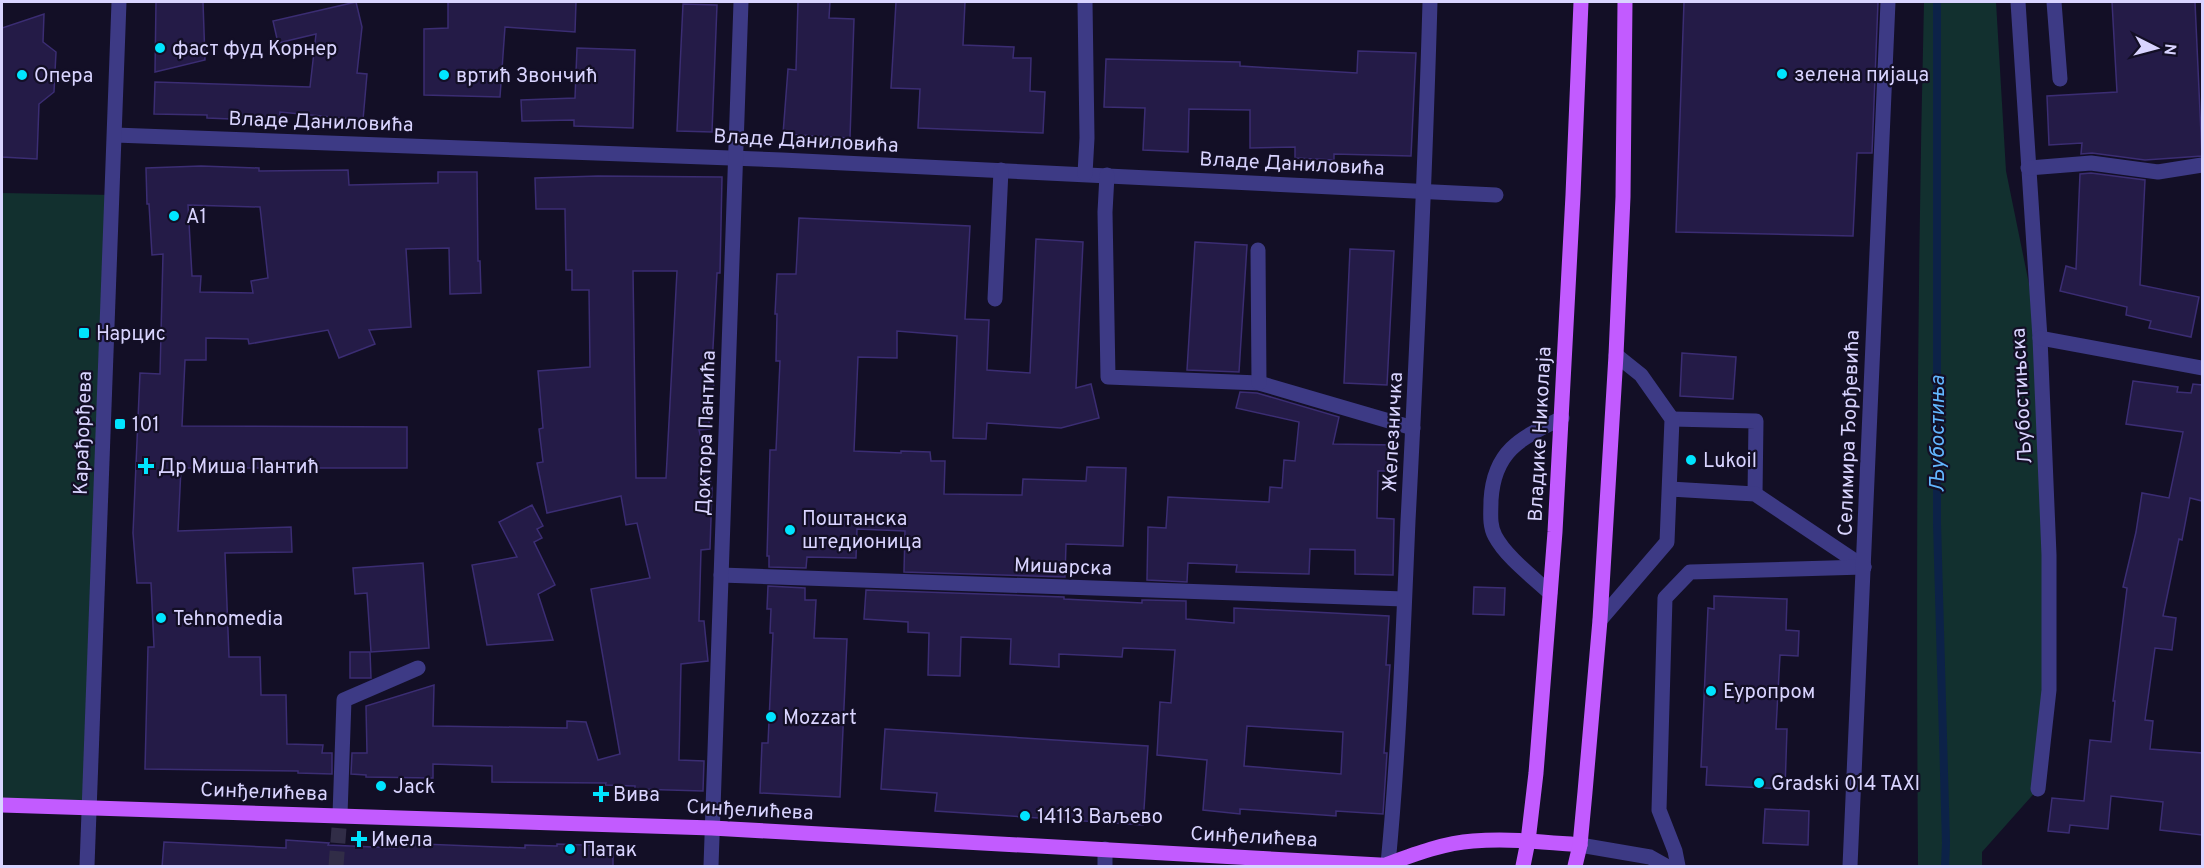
<svg xmlns="http://www.w3.org/2000/svg" width="2204" height="868" viewBox="0 0 2204 868" font-family="Overpass,sans-serif">
	<rect width="100%" height="100%" fill="#130f26"/>
	<g fill="#12302f">
		<path d="M1924,2H1996L2006,171L2040,338L2049,555L2038,789L1982,852V866H1918C1916,578 1917,290 1924,2Z"/>
		<path d="M2,193L113,195L89,807L2,805Z"/>
	</g>
	<g fill="none" stroke-linecap="round" stroke-linejoin="round">
		<path stroke="#0c2248" stroke-width="8" d="M1937,2V524L1946,843L1945,866"/>
	</g>
	<g fill="#241b47" stroke="#3b2d73" stroke-width="1.5" fill-rule="evenodd">
		<path d="M156,2H203L205,60L155,72Z"/>
		<path d="M356,2L362,27L357,73L367,74L363,120L280,112L279,121L207,118V115L154,114L155,82L310,87L316,34L278,43L273,21Z"/>
		<path d="M448,2H576L575,32L505,27L500,97L424,95V29L448,28Z"/>
		<path d="M798,2H830L829,18L854,19L850,138L783,134L788,69L796,70Z"/>
		<path d="M896,2H965L963,45L1014,47L1013,58H1031L1030,91L1045,92L1043,133L918,128L920,89L891,88Z"/>
		<path d="M1684,2H1878L1872,153H1857L1853,236L1676,232Z"/>
		<path d="M2112,2H2195L2202,156L2145,160L2092,153L2081,154L2082,143L2049,145L2047,96L2117,92Z"/>
		<path d="M683,4L717,5L712,132L677,131Z"/>
		<path d="M44,14L43,42L56,52L54,92L39,104L37,159L2,157V28Z"/>
		<path d="M577,48L635,50L633,128L574,126V120L522,121L521,100L575,98Z"/>
		<path d="M1358,51L1416,53L1411,156L1334,154V160L1295,158V147L1250,148V110L1189,109L1188,152L1143,150L1145,108L1104,107L1106,59L1240,62V66L1357,73Z"/>
		<path d="M201,166L259,168V171L348,170L349,185L438,183V172H477L478,261H480L481,293L450,294L449,248L406,249L411,327L369,330L375,344L339,358L328,330L249,344L248,339L206,338V360H185L182,426L407,427V468H181L178,531L291,527L292,552L225,553L229,657H260L261,695H286L287,744L323,745L322,753H332V774L298,773V771L145,769L148,647H154L151,583H137L133,533L140,373L160,374L163,254L152,255L149,204H147L146,168ZM188,205L260,207L268,278L251,281L253,293L200,292L201,276H192Z"/>
		<path d="M2091,173L2145,180L2140,285L2199,297L2191,337L2149,328L2151,321L2126,315L2127,307L2060,291L2066,266L2076,269L2080,174Z"/>
		<path d="M598,176L722,177L720,273H717L712,366L714,389L705,390L710,429L699,430L712,488L710,549L701,550L699,621H704L708,661L681,664L679,760L704,761L703,791L635,789V786L605,785L606,783L492,782V766L433,764V778L366,777V775L351,774L352,753H367L366,706L434,685L433,726L567,728V721L586,722L598,760L620,754L591,589L650,578L637,523L626,525L621,496L547,513L537,463L543,462L539,429L543,428L538,371L590,367L589,290H572V270H566L565,209H536L535,178ZM633,271H677L666,478H636Z"/>
		<path d="M799,218L970,226L965,319L989,320L987,370L1030,373L1036,239L1083,242L1076,388L1091,384L1099,418L1061,428L987,423L986,439L953,438L957,336L897,331V358L858,357L854,451L901,453V451L930,452L931,461H945L944,494L1022,495L1023,479L1086,481L1087,467L1126,468L1123,546L1066,544L1065,577L904,572L905,531L857,529L856,558L807,557L806,568L769,567V556H767L770,450H776L780,361H776L777,314H775L777,274H796Z"/>
		<path d="M1195,242L1247,245L1239,372L1187,370Z"/>
		<path d="M1350,249L1394,251L1387,385L1344,383Z"/>
		<path d="M1682,353L1736,357L1733,399L1680,396Z"/>
		<path d="M2133,381L2178,387L2177,392L2191,393L2193,384L2202,385V501L2190,498L2182,540L2179,539L2163,616L2176,618L2172,650L2155,648L2145,720L2153,721L2150,749L2202,753V835L2160,830L2163,802L2111,796L2108,829L2070,825L2069,833L2048,831L2052,798L2084,801L2090,740L2111,742L2115,701H2113L2127,588L2123,587L2136,532L2142,493L2169,498L2183,432L2126,424Z"/>
		<path d="M1240,392L1257,393L1339,417L1333,444L1394,445L1393,471H1378L1377,518L1394,519L1393,575L1355,574V550L1310,549L1309,574L1236,572L1237,565L1188,563L1187,582L1147,580L1148,527L1166,528L1168,497L1269,502L1270,487L1282,488L1284,460L1295,461L1299,422L1236,408Z"/>
		<path d="M532,505L543,526L537,529L542,538L534,542L555,585L538,594L553,640L487,645L472,565L517,557L499,522Z"/>
		<path d="M423,563L429,648L371,652L367,593L355,594L353,568Z"/>
		<path d="M768,586L805,588V600H816L814,638L847,639L840,797L760,793L762,743H768L773,633H770L771,609H767Z"/>
		<path d="M1474,587L1505,588L1504,615L1473,614Z"/>
		<path d="M866,590L1064,597V599L1142,603V600H1147L1186,601V619L1234,623V608L1389,616L1386,665H1390L1384,753H1387L1383,814L1336,811V816L1240,809V814L1203,810L1207,760L1157,755L1160,702L1171,703L1175,650L1123,648L1122,657L1059,654V667L1010,664L1011,639L961,637L960,676L928,675L929,633L908,632V622L864,619ZM1247,726L1343,732L1341,774L1244,766Z"/>
		<path d="M1714,596L1787,599L1786,630L1799,631L1798,656L1780,655L1776,729H1787L1785,789L1706,785L1707,767H1701L1708,608L1714,609Z"/>
		<path d="M350,652H370L371,678H350Z"/>
		<path d="M885,729L1148,746L1143,825L935,811L937,793L881,789Z"/>
		<path d="M1765,809L1809,811L1808,845L1763,843Z"/>
		<path d="M286,840L329,843L328,845L396,848L397,843L525,848V845L557,846V844L613,846V867H162L164,842L286,848Z"/>
	</g>
	<g fill="none" stroke-linecap="round" stroke-linejoin="round">
		<path stroke="#312d47" stroke-width="15" stroke-dasharray="15 8" stroke-linecap="butt" d="M336,866L340,815"/>
		<g stroke="#3d3a85" stroke-width="15">
			<path d="M2018,2L2040,338L2049,555V690L2038,789"/>
			<path d="M2054,2L2060,79"/>
			<path d="M115,135L782,160L1496,195"/>
			<path d="M2028,168L2091,163L2158,172L2202,165"/>
			<path d="M1085,174L1087,138L1085,2"/>
			<path d="M1107,175L1105,212L1108,377L1259,383L1413,428"/>
			<path d="M1258,250L1259,383"/>
			<path d="M995,299L1001,170"/>
			<path d="M2040,338L2202,368"/>
			<path d="M1672,419L1756,421L1755,494"/>
			<path d="M1670,489L1755,494L1864,567"/>
			<path d="M721,575L1404,599"/>
			<path d="M1550,593C1533,577 1506,557 1495,536C1489,525 1491,512 1491,500C1494,450 1521,438 1562,418"/>
			<path d="M1600,620L1667,542L1672,419L1641,375L1616,355"/>
			<path d="M340,815L344,700L418,668"/>
			<path d="M1580,845L1650,857L1666,866"/>
			<path d="M1388,864C1399,750 1403,636 1408,521C1417,348 1425,175 1430,2"/>
			<path d="M87,866L119,2"/>
			<path d="M711,866L741,2"/>
			<path d="M1105,866V849"/>
			<path d="M1678,866L1675,851L1659,810L1665,598L1690,572L1864,567"/>
			<path d="M1850,866L1888,2"/>
		</g>
		<g stroke="#c25bff" stroke-width="15">
			<path d="M2,805L712,828L1398,866"/>
			<path d="M1388,864C1415,854 1444,843 1473,841C1508,838 1544,842 1580,845"/>
			<path d="M1523,866L1528,841L1536,773L1555,532L1573,195L1581,2"/>
			<path d="M1575,866L1580,845L1585,792L1600,620L1616,355L1623,197L1625,2"/>
		</g>
	</g>
	<g fill="#00e5ff" stroke="#130f26" stroke-width="2">
		<circle cx="160" cy="48" r="6"/>
		<circle cx="1782" cy="74" r="6"/>
		<circle cx="22" cy="75" r="6"/>
		<circle cx="444" cy="75" r="6"/>
		<circle cx="174" cy="216" r="6"/>
		<rect x="78" y="327" width="12" height="12" rx="3"/>
		<rect x="114" y="418" width="12" height="12" rx="3"/>
		<circle cx="1691" cy="460" r="6"/>
		<path d="M143 457h6v6h6v6h-6v6h-6v-6h-6v-6h6z"/>
		<circle cx="790" cy="530" r="6"/>
		<circle cx="161" cy="618" r="6"/>
		<circle cx="1711" cy="691" r="6"/>
		<circle cx="771" cy="717" r="6"/>
		<circle cx="1759" cy="783" r="6"/>
		<circle cx="381" cy="786" r="6"/>
		<path d="M598 785h6v6h6v6h-6v6h-6v-6h-6v-6h6z"/>
		<circle cx="1025" cy="816" r="6"/>
		<path d="M356 830h6v6h6v6h-6v6h-6v-6h-6v-6h6z"/>
		<circle cx="570" cy="849" r="6"/>
	</g>
	<g text-anchor="middle" stroke-width="4.5" stroke-linejoin="round" paint-order="stroke">
		<g font-size="20" fill="#d9d4ff" stroke="#130f26" text-anchor="start">
			<text x="172" y="55">фаст фуд Корнер</text>
			<text x="1794" y="81">зелена пијаца</text>
			<text x="34" y="82">Опера</text>
			<text x="456" y="82">вртић Звончић</text>
			<text x="186" y="223">A1</text>
			<text x="96" y="340">Нарцис</text>
			<text x="132" y="431">101</text>
			<text x="1703" y="467">Lukoil</text>
			<text x="158" y="473">Др Миша Пантић</text>
			<text x="802" y="525">Поштанска<tspan x="802" dy="23">штедионица</tspan></text>
			<text x="173" y="625">Tehnomedia</text>
			<text x="1723" y="698">Еуропром</text>
			<text x="783" y="724">Mozzart</text>
			<text x="1771" y="790">Gradski 014 TAXI</text>
			<text x="393" y="793">Jack</text>
			<text x="613" y="801">Вива</text>
			<text x="1037" y="823">14113 Ваљево</text>
			<text x="371" y="846">Имела</text>
			<text x="582" y="856">Патак</text>
		</g>
		<g font-size="20" fill="#d9d4ff" stroke="#130f26">
			<text transform="translate(321 121) rotate(2)" y="7">Владе Даниловића</text>
			<text transform="translate(806 140) rotate(3)" y="7">Владе Даниловића</text>
			<text transform="translate(1292 163) rotate(3)" y="7">Владе Даниловића</text>
			<text transform="translate(2021 396) rotate(-93)" y="7">Љубостињска</text>
			<text transform="translate(1392 432) rotate(-87)" y="7">Железничка</text>
			<text transform="translate(82 433) rotate(-88)" y="7">Карађорђева</text>
			<text transform="translate(705 433) rotate(-88)" y="7">Доктора Пантића</text>
			<text transform="translate(1848 433) rotate(-88)" y="7">Селимира Ђорђевића</text>
			<text transform="translate(1539 434) rotate(-87)" y="7">Владике Николаја</text>
			<text transform="translate(1063 566) rotate(2)" y="7">Мишарска</text>
			<text transform="translate(264 791) rotate(2)" y="7">Синђелићева</text>
			<text transform="translate(750 809) rotate(3)" y="7">Синђелићева</text>
			<text transform="translate(1254 836) rotate(3)" y="7">Синђелићева</text>
		</g>
		<g font-size="21" font-style="italic" fill="#62b6ff" stroke="#130f26">
			<text transform="translate(1937 434) rotate(-90)" y="7">Љубостиња</text>
		</g>
	</g>
	<rect width="2204" height="868" fill="none" stroke="#d9d4ff" stroke-width="6"/>
	<g transform="translate(2156 48) rotate(96)" stroke="#130f26" stroke-width="4.5" paint-order="stroke">
	<path d="M0-4.5L10 22L0 15L-10 22Z" fill="#d9d4ff"/>
	<text y="-9" font-size="16" font-weight="bold" text-anchor="middle" fill="#d9d4ff">N</text>
	</g>
</svg>
